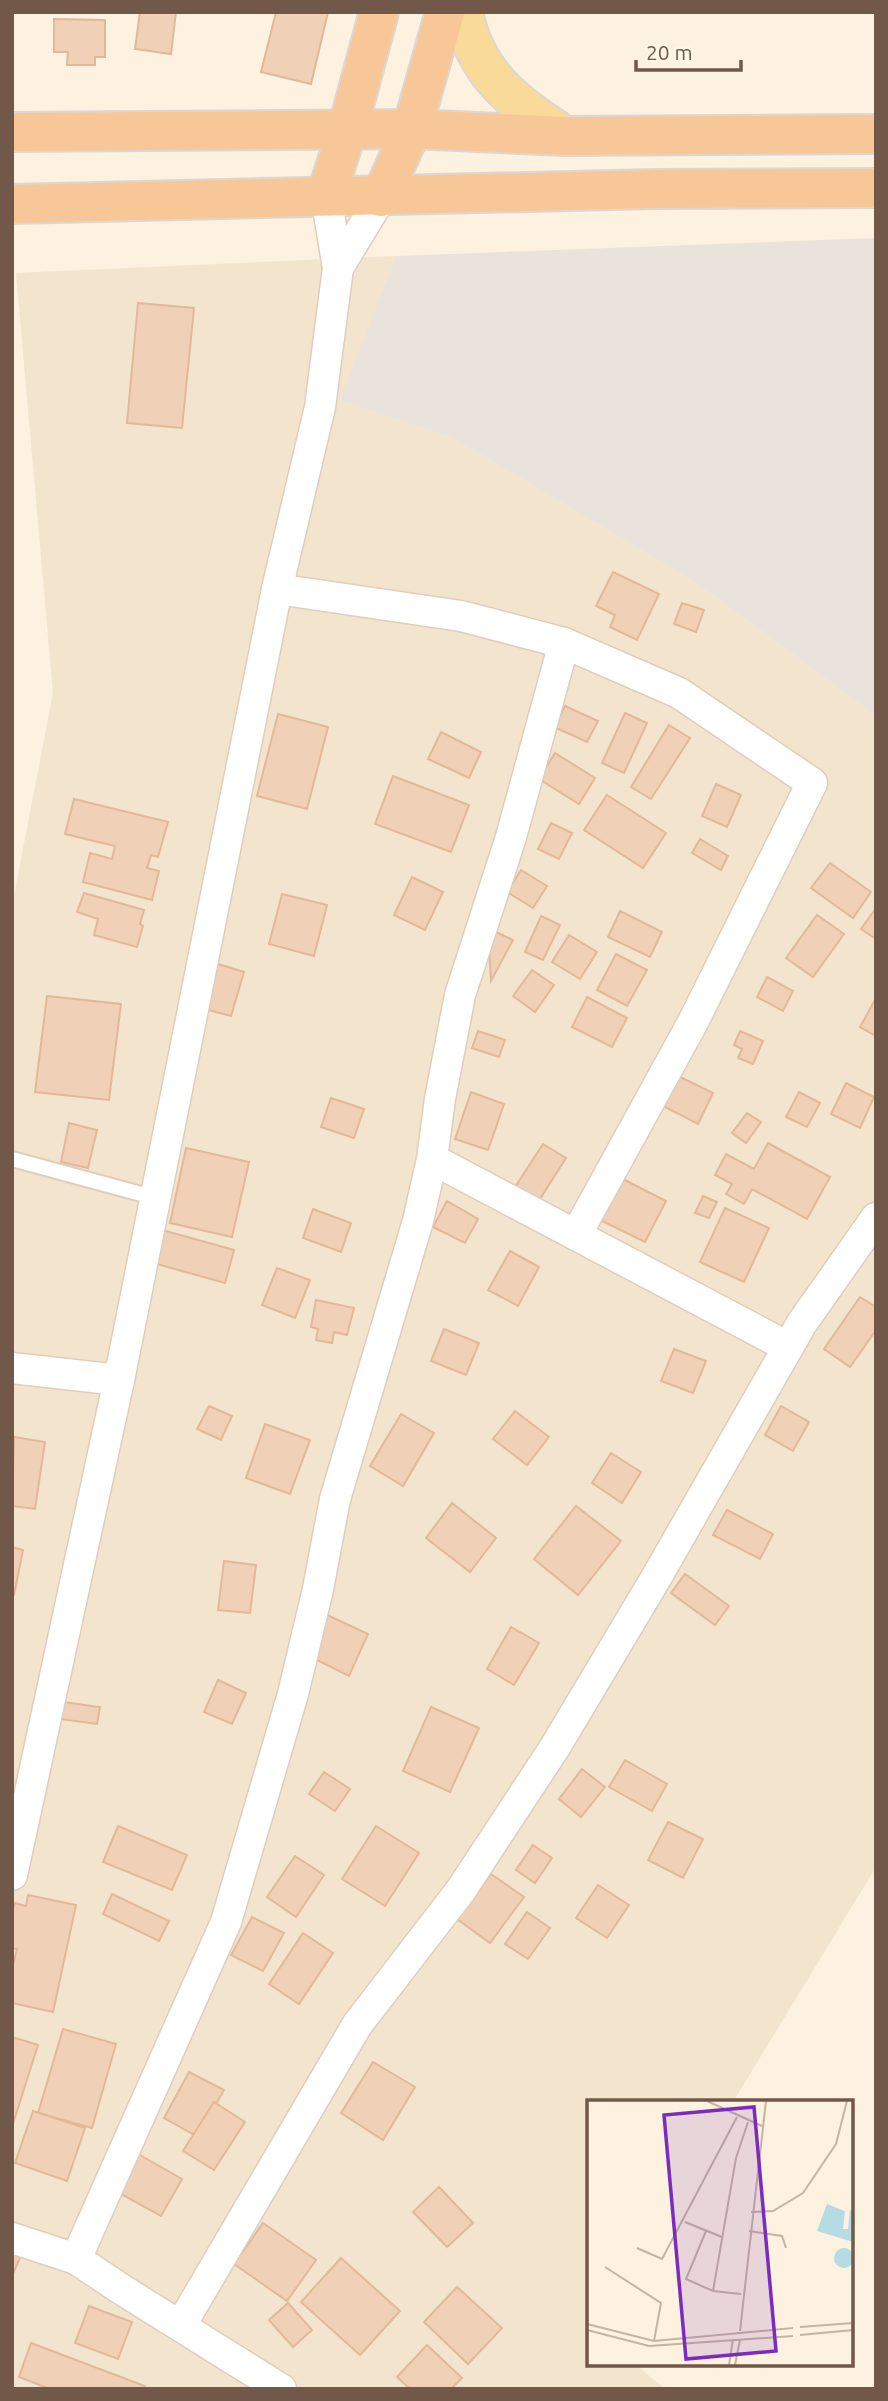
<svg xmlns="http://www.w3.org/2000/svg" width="888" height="2401" viewBox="0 0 888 2401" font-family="Ubuntu,sans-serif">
	<rect width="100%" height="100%" fill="#fcf2df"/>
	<path fill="#f3e4ce" d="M396,256L341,400L453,438L695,582L876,716V1867L733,2102H589V2364H635L665,2389H12V906L53,693L16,273Z"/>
	<path fill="#eae3db" d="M876,238V716L695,582L453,438L340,400L396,256Z"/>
	<g fill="#f0d1b7" stroke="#e3b898" stroke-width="2">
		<path d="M140,12H176L171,54L135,49Z"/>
		<path d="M276,12H328L311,84L261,72Z"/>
		<path d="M54,19L105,20V57H95V65H67L68,52H54Z"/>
		<path d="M138,303L194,308L182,428L127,423Z"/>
		<path d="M613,572L659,594L637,640L610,627L615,615L596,606Z"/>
		<path d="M682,603L704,610L696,632L674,624Z"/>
		<path d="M565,706L598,721L587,742L554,727Z"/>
		<path d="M625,713L647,723L624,773L602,763Z"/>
		<path d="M278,714L328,727L307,809L257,796Z"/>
		<path d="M669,725L690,738L651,799L631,787Z"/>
		<path d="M441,732L481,752L469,778L428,759Z"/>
		<path d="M555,753L595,778L579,804L539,779Z"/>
		<path d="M393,776L469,805L451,852L375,824Z"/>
		<path d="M716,784L741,795L727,827L702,816Z"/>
		<path d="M607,795L666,833L643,868L584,830Z"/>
		<path d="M74,799L168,822L158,857L151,855L147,868L159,871L152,900L83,882L90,853L112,859L115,846L65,834Z"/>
		<path d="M551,823L572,833L559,859L538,849Z"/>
		<path d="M700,839L728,856L721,870L692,853Z"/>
		<path d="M830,863L871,892L853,918L811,888Z"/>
		<path d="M521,870L547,886L533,908L507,892Z"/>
		<path d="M412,877L443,892L425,930L394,915Z"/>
		<path d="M84,893L144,910L140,924L143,926L137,947L94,935L98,919L77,912Z"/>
		<path d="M282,894L327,905L314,956L269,944Z"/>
		<path d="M876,908V939L861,929Z"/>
		<path d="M620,911L662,932L650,957L608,937Z"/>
		<path d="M817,915L844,934L813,977L786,958Z"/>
		<path d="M541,916L560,925L543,960L525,952Z"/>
		<path d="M488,928L513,940L491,981Z"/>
		<path d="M569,935L597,952L580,979L552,962Z"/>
		<path d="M616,954L647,970L627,1006L597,990Z"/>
		<path d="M218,964L244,972L231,1016L205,1009Z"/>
		<path d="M532,970L554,985L535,1012L513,996Z"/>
		<path d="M767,977L793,991L783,1011L757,997Z"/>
		<path d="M47,996L121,1004L109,1100L35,1092Z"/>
		<path d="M587,997L627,1018L612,1047L572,1027Z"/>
		<path d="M876,998V1036L860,1027Z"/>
		<path d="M478,1031L505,1040L499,1057L472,1048Z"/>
		<path d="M740,1031L763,1041L753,1064L738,1058L742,1049L734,1045Z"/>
		<path d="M678,1076L713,1093L698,1124L663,1106Z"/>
		<path d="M846,1083L874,1097L860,1128L831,1114Z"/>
		<path d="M471,1092L504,1104L488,1150L455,1139Z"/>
		<path d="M799,1092L820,1103L807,1127L786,1117Z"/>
		<path d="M331,1098L364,1109L354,1138L321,1127Z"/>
		<path d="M747,1113L761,1122L746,1143L732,1133Z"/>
		<path d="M69,1123L97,1130L88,1168L61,1162Z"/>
		<path d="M768,1143L830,1177L807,1219L752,1189L744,1204L726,1194L732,1184L715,1175L726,1154L754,1169Z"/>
		<path d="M543,1144L566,1158L538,1202L515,1187Z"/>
		<path d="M186,1148L249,1162L232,1237L170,1223Z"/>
		<path d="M615,1175L666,1201L645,1242L594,1217Z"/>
		<path d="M703,1196L717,1202L709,1218L695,1213Z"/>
		<path d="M447,1201L478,1219L465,1243L433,1227Z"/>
		<path d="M725,1208L769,1228L744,1282L700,1262Z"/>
		<path d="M313,1209L351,1223L341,1252L303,1238Z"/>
		<path d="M155,1228L234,1250L225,1283L146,1261Z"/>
		<path d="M510,1251L539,1267L518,1306L488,1290Z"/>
		<path d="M277,1268L310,1280L295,1318L262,1305Z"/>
		<path d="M860,1297L876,1307V1330L850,1367L824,1349Z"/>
		<path d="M316,1300L354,1308L347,1335L334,1332L332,1343L316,1340L318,1329L311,1327Z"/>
		<path d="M444,1329L479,1343L466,1375L431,1361Z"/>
		<path d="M674,1349L706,1361L693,1393L661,1381Z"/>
		<path d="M209,1406L232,1416L221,1440L197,1429Z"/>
		<path d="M781,1406L809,1422L793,1451L765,1435Z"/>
		<path d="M515,1411L549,1437L527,1465L493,1439Z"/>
		<path d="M401,1414L434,1433L403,1486L370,1466Z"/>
		<path d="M265,1424L310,1440L290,1494L246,1478Z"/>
		<path d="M14,1437L45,1442L35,1509L12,1506Z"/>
		<path d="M611,1453L641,1472L622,1503L592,1483Z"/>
		<path d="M452,1503L496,1538L470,1572L426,1538Z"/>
		<path d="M576,1506L621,1541L578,1595L534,1559Z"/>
		<path d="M727,1510L773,1534L760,1559L713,1535Z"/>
		<path d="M12,1547L23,1550L14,1595L12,1594Z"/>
		<path d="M224,1561L256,1565L250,1613L218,1610Z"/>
		<path d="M685,1574L729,1606L715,1625L671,1593Z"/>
		<path d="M325,1614L368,1634L349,1676L305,1654Z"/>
		<path d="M511,1627L539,1643L514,1685L487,1669Z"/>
		<path d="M218,1680L246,1693L232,1724L204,1712Z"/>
		<path d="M63,1702L100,1707L97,1724L60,1719Z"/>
		<path d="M431,1707L479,1728L450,1792L403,1771Z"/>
		<path d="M625,1760L667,1784L652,1811L609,1787Z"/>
		<path d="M582,1769L605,1787L581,1817L559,1799Z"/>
		<path d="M324,1772L350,1789L335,1811L309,1794Z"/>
		<path d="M668,1822L703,1839L683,1878L648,1860Z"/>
		<path d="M118,1826L187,1855L172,1890L103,1862Z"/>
		<path d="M376,1826L419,1853L385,1906L342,1879Z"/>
		<path d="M533,1845L552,1858L535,1883L516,1870Z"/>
		<path d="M295,1856L324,1875L296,1917L267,1897Z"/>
		<path d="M491,1874L524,1897L490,1943L457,1919Z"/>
		<path d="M598,1885L629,1905L607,1938L576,1918Z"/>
		<path d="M112,1894L169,1921L159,1941L103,1914Z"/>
		<path d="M28,1895L76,1905L53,2012L12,2003V1969L17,1949L12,1948V1911L15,1903L26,1906Z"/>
		<path d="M527,1912L550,1928L528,1959L505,1944Z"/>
		<path d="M252,1917L284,1933L263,1971L231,1955Z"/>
		<path d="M303,1933L333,1953L299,2004L269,1984Z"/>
		<path d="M63,2029L116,2044L92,2128L38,2113Z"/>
		<path d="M12,2037L38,2045L12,2127Z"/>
		<path d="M373,2062L415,2087L383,2140L341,2113Z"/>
		<path d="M189,2072L224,2090L198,2137L164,2118Z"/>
		<path d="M214,2102L245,2122L214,2170L183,2151Z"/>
		<path d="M33,2111L85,2128L67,2181L15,2163Z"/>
		<path d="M133,2151L182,2179L161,2216L112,2189Z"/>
		<path d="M439,2187L473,2223L447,2247L413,2212Z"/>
		<path d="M263,2223L316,2260L287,2301L234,2264Z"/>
		<path d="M12,2249L22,2253L12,2276Z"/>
		<path d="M341,2258L400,2311L360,2355L301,2302Z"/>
		<path d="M457,2287L502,2328L468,2364L424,2322Z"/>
		<path d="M288,2303L312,2330L293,2347L269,2320Z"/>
		<path d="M89,2306L132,2322L118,2359L75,2343Z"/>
		<path d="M31,2343L145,2386L144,2389H50L19,2377Z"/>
		<path d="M427,2345L462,2378L451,2389H410L397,2377Z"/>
	</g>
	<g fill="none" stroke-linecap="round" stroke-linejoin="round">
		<defs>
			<path id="service" d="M12,1159L156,1198"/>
			<g id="minor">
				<path d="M338,268L381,197"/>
				<path d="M277,589L461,616L564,643L679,693L812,783L693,1022L576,1235"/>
				<path d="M432,1159L788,1347"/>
				<path d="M12,1368L119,1380"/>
				<path d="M12,1875L119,1380L277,589L320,407L338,268L326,196"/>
				<path d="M12,2238L76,2259L121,2289L281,2389"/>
				<path d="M76,2259L226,1922L293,1694L318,1589L335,1499L418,1221L432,1159L440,1099L460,995L511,837L564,643"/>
				<path d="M181,2325L357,2025L461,1890L555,1747L656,1578L802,1323L876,1218"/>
			</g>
			<path id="primary" d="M463,12C475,75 515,103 565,136"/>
			<g id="trunk">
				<path d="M12,132L412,129L565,136L876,134"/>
				<path d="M326,196L347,131L379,12"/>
				<path d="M381,197L412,129L445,12"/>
				<path d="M12,204L654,189L876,188"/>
			</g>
		</defs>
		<use href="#service" stroke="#dfcebc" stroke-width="18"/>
		<use href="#minor" stroke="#dfcebc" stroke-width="33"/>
		<use href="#primary" stroke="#ddd7d3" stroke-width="42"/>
		<use href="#trunk" stroke="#ddd7d3" stroke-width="42"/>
		<use href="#service" stroke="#fff" stroke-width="14"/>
		<use href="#minor" stroke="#fff" stroke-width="30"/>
		<use href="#primary" stroke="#fada98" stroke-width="38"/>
		<use href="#trunk" stroke="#f8c797" stroke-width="38"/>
	</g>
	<g transform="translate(587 2100)">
		<rect width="266" height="266" fill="#fcf2df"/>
		<path d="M240,104L258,111L256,129H261L263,110L266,112V142L230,131ZM247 158a10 10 0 1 1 20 0a10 10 0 1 1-20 0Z" fill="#b5dbe4"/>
		<path fill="none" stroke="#c4b4a3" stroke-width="2" d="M120,1L175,26M164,112L186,111L216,93L249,44L260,1M98,122L135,137M119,131L99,179L126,191L154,194M162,131L195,136L199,148M50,148L75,159L150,17M18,167L74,203L67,241M126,191L149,58L161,22M0,224L67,241L206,228M213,227L266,223M0,230L62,246L206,236M153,231L179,1M213,235L266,230M142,265L146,239M148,265L153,240"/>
		<path fill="#7b2cbf" fill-opacity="0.15" stroke="#7b2cbf" stroke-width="3.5" d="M167,7L189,251L99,259L77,15Z"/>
		<rect width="266" height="266" fill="none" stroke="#715848" stroke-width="3.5"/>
	</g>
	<rect width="888" height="2401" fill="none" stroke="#715848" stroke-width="28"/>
	<path d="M636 60v10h105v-10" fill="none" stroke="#715848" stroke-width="3.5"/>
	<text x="646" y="60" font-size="21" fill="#715848" stroke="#fff6e5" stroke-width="5" paint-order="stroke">20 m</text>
</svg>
